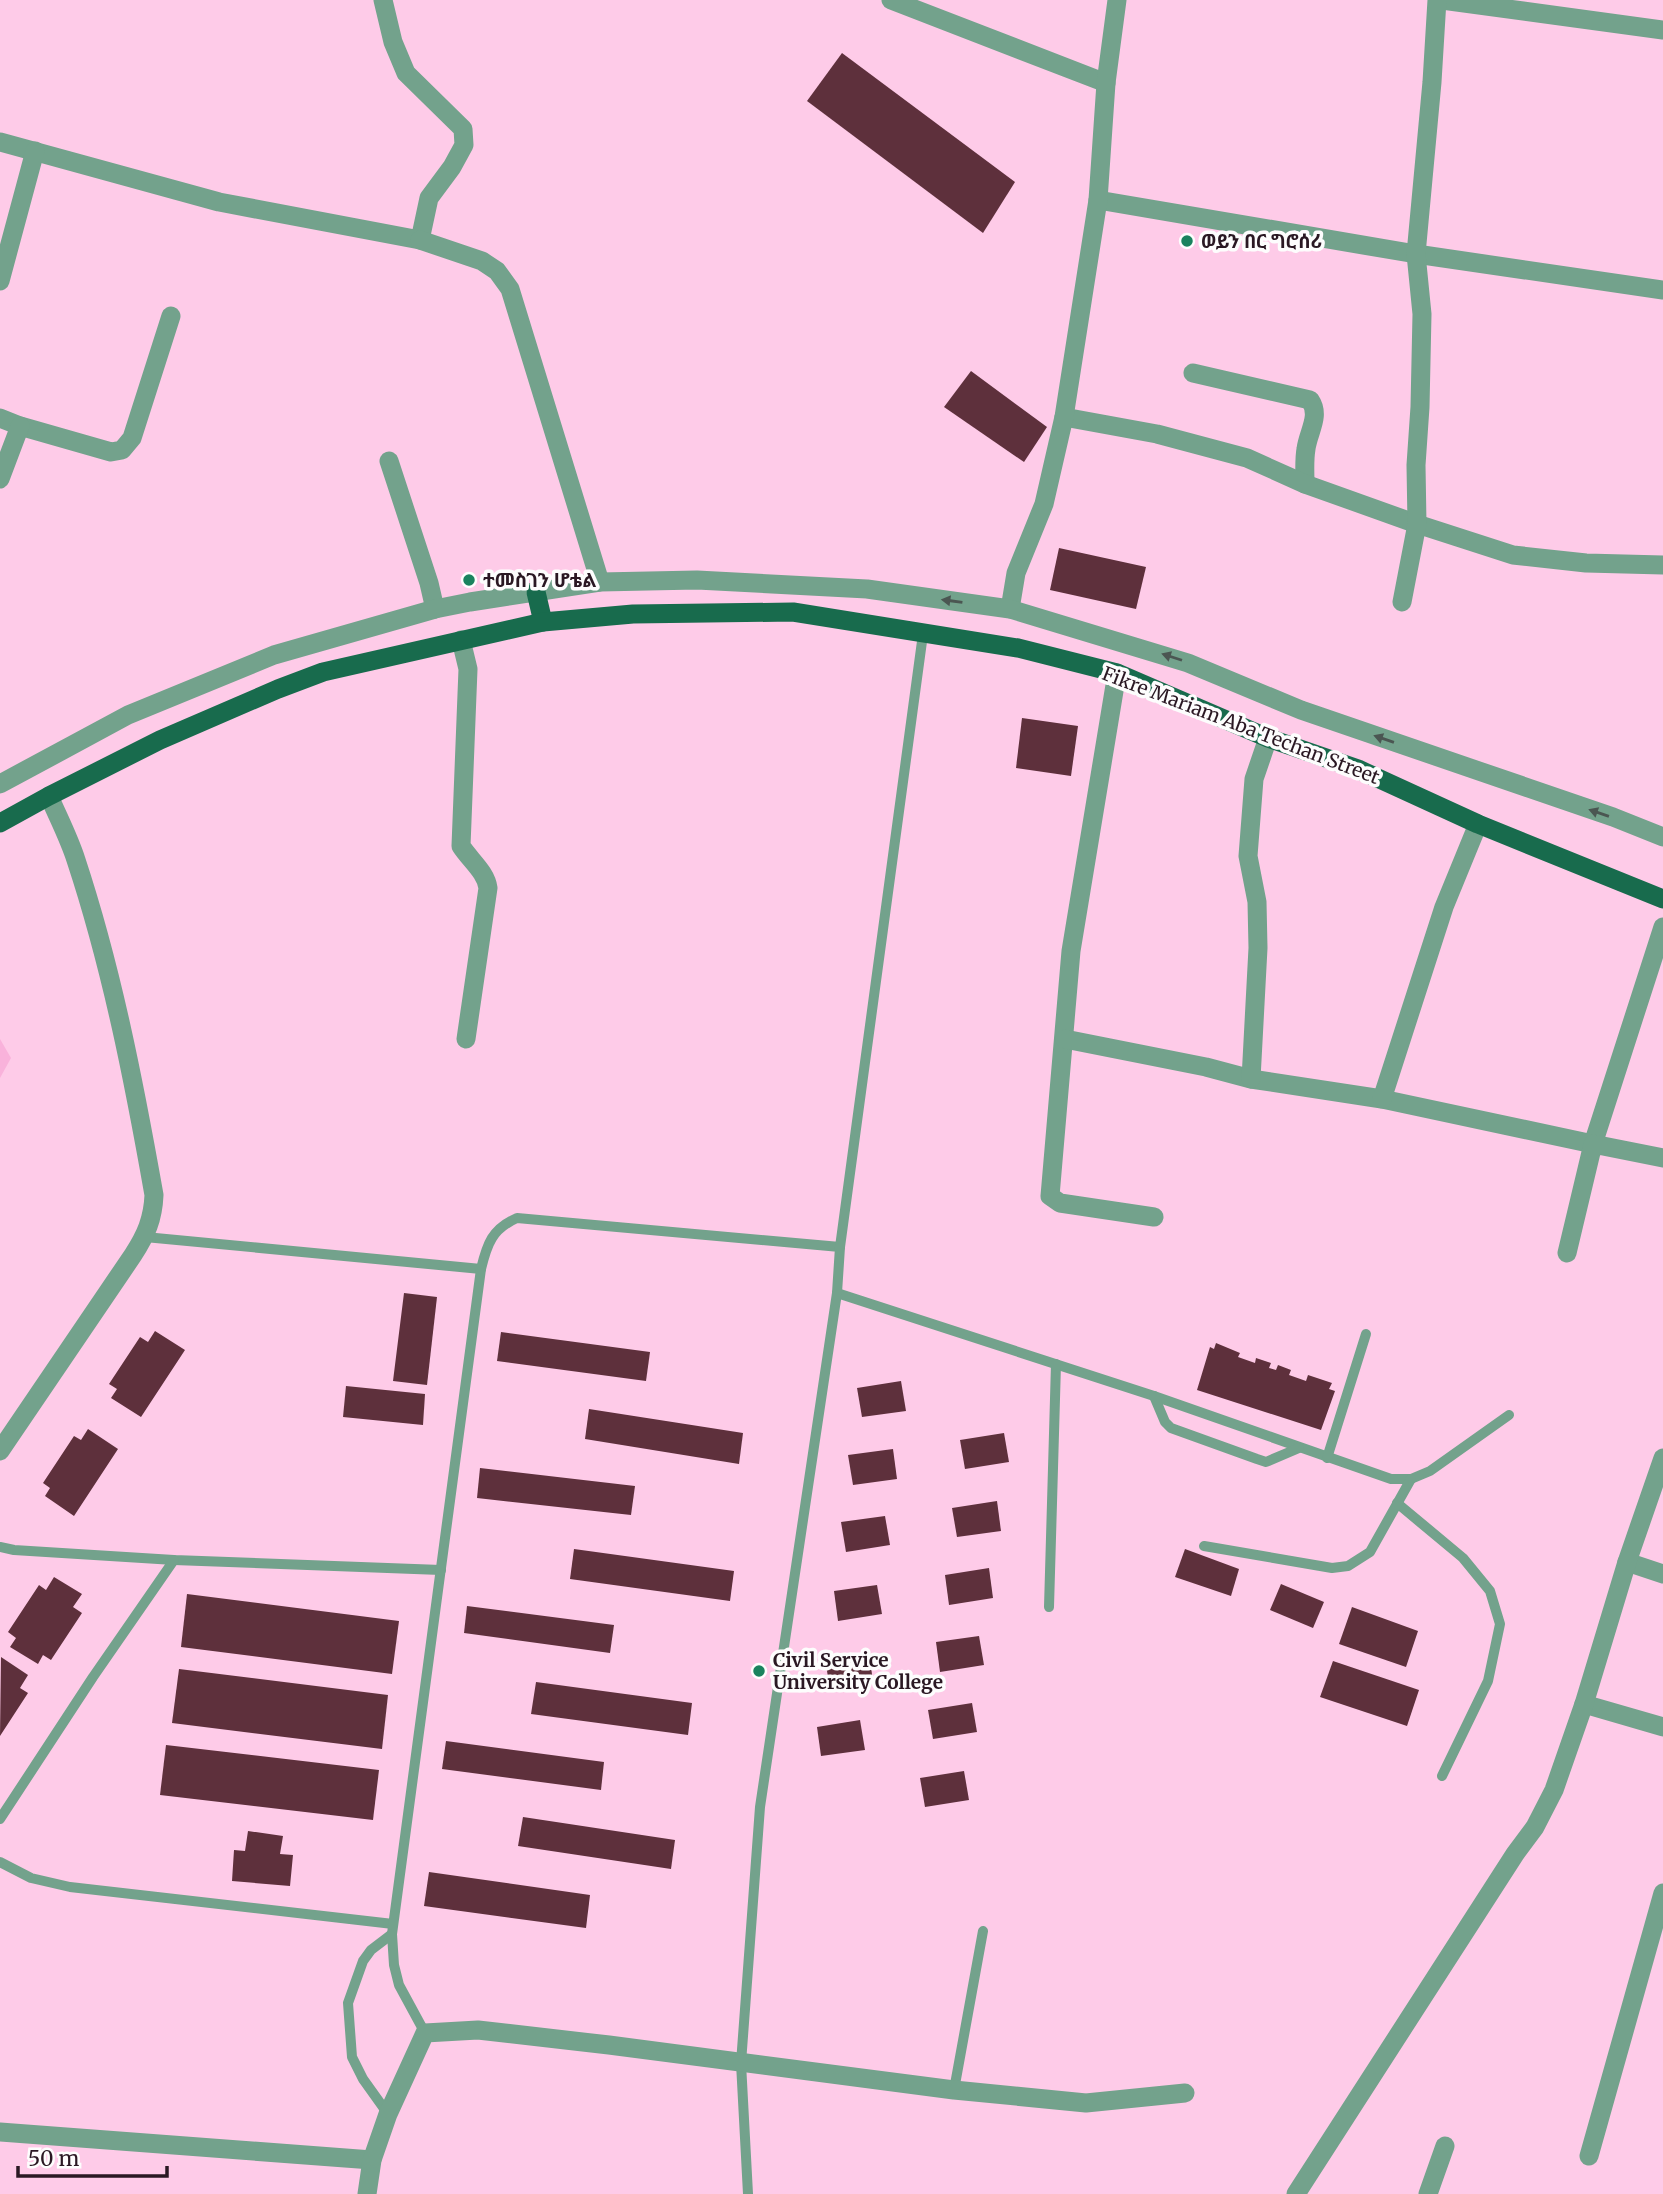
<svg xmlns="http://www.w3.org/2000/svg" width="1663" height="2194" viewBox="0 0 1663 2194" font-family="Merriweather,'Noto Sans Ethiopic',serif">
	<rect width="100%" height="100%" fill="#fecbe8"/>
	<path fill="#f9b2db" d="M0,1039L11,1058L0,1078Z"/>
	<g fill="#5e303c">
		<path d="M842,53L1015,182L983,233L807,101Z"/>
		<path d="M971,371L1047,427L1024,462L944,407Z"/>
		<path d="M1059,548L1146,567L1136,609L1050,590Z"/>
		<path d="M1022,718L1078,726L1071,776L1016,768Z"/>
		<path d="M404,1293L437,1297L427,1385L393,1381Z"/>
		<path d="M155,1331L185,1350L141,1417L111,1398L117,1389L109,1384L140,1337L148,1342Z"/>
		<path d="M501,1332L650,1352L646,1381L497,1361Z"/>
		<path d="M1216,1343L1240,1353L1238,1357L1255,1363L1256,1358L1271,1363L1269,1368L1276,1370L1278,1365L1291,1370L1289,1375L1306,1381L1308,1375L1332,1383L1329,1389L1335,1391L1321,1430L1197,1390L1210,1347L1214,1349Z"/>
		<path d="M901,1381L906,1411L862,1417L857,1388Z"/>
		<path d="M346,1386L425,1394L423,1425L343,1417Z"/>
		<path d="M589,1409L743,1433L739,1464L585,1439Z"/>
		<path d="M88,1429L118,1449L74,1516L45,1496L50,1488L43,1483L74,1436L81,1440Z"/>
		<path d="M1004,1433L1009,1462L965,1469L960,1440Z"/>
		<path d="M893,1449L897,1479L853,1485L848,1455Z"/>
		<path d="M480,1468L635,1486L631,1515L477,1498Z"/>
		<path d="M997,1501L1001,1531L957,1537L952,1508Z"/>
		<path d="M885,1516L890,1545L846,1552L841,1522Z"/>
		<path d="M574,1549L734,1571L730,1601L570,1579Z"/>
		<path d="M1185,1549L1239,1569L1231,1596L1175,1577Z"/>
		<path d="M989,1568L993,1598L949,1605L945,1575Z"/>
		<path d="M54,1577L82,1594L73,1607L82,1613L51,1660L43,1655L38,1664L10,1647L16,1638L8,1632L39,1585L46,1590Z"/>
		<path d="M1281,1584L1324,1602L1313,1628L1270,1610Z"/>
		<path d="M877,1585L882,1614L838,1621L834,1591Z"/>
		<path d="M187,1594L399,1621L392,1674L181,1647Z"/>
		<path d="M467,1606L614,1625L610,1653L464,1633Z"/>
		<path d="M1352,1607L1418,1631L1406,1667L1339,1644Z"/>
		<path d="M979,1636L984,1665L940,1672L936,1642Z"/>
		<path d="M869,1652L873,1682L830,1689L825,1659Z"/>
		<path d="M1,1657L28,1675L20,1688L28,1693L0,1736Z"/>
		<path d="M1333,1661L1419,1690L1407,1726L1320,1697Z"/>
		<path d="M179,1669L388,1695L382,1749L172,1723Z"/>
		<path d="M536,1682L692,1703L688,1735L531,1714Z"/>
		<path d="M972,1703L977,1732L933,1739L928,1710Z"/>
		<path d="M860,1720L865,1750L821,1756L817,1727Z"/>
		<path d="M446,1741L604,1762L601,1790L442,1769Z"/>
		<path d="M166,1745L379,1770L373,1820L160,1795Z"/>
		<path d="M964,1771L969,1800L925,1807L920,1778Z"/>
		<path d="M523,1817L675,1840L671,1869L518,1846Z"/>
		<path d="M248,1831L283,1836L280,1854L293,1855L290,1886L232,1881L234,1850L245,1851Z"/>
		<path d="M429,1872L590,1895L586,1928L424,1906Z"/>
	</g>
	<g fill="none" stroke-linecap="round" stroke-linejoin="round">
		<g stroke="#73a28c" stroke-width="10">
			<path d="M145,1237L481,1269"/>
			<path d="M837,1293L1154,1396L1391,1479H1411L1430,1471L1509,1415"/>
			<path d="M1154,1396L1165,1422L1171,1428L1257,1459L1266,1462L1299,1448"/>
			<path d="M1327,1458L1366,1334"/>
			<path d="M1397,1503L1463,1558L1490,1591L1500,1624L1488,1681L1442,1776"/>
			<path d="M1204,1546L1332,1568L1348,1566L1370,1552L1411,1479"/>
			<path d="M0,1547L14,1550L174,1560L441,1570"/>
			<path d="M1049,1607L1056,1364"/>
			<path d="M0,1819L93,1677L174,1560"/>
			<path d="M0,1862L31,1878L70,1887L393,1924"/>
			<path d="M425,2033L399,1985L394,1965L392,1934L481,1269C487,1244 492,1229 517,1218L840,1247"/>
			<path d="M954,2090L983,1931"/>
			<path d="M388,2114L363,2079L352,2057L348,2003L363,1961L371,1950L392,1934"/>
			<path d="M748,2194L741,2063L760,1807L837,1293L840,1247L923,634"/>
		</g>
		<g stroke="#73a28c" stroke-width="19">
			<path d="M891,0L1106,83"/>
			<path d="M1442,0L1663,30"/>
			<path d="M0,142L219,202L420,240L429,198L452,167L464,145L463,129L406,73L393,42L383,0"/>
			<path d="M1098,200L1416,254L1663,290"/>
			<path d="M420,240L482,261L497,271L510,289L600,582"/>
			<path d="M0,281L35,151"/>
			<path d="M1193,373L1310,400C1321,416 1308,432 1306,449C1304,460 1305,473 1305,484"/>
			<path d="M1064,417L1157,434L1247,458L1305,484L1417,524L1513,555L1586,563L1663,565"/>
			<path d="M0,418L20,426L111,452L122,450L132,438L171,316"/>
			<path d="M389,461L429,583L435,609"/>
			<path d="M0,479L20,426"/>
			<path d="M1402,602L1417,524L1416,465L1420,407L1422,314L1416,254L1432,82L1437,0"/>
			<path d="M1010,609L1016,573L1044,504L1064,417L1098,200L1106,83L1117,0"/>
			<path d="M461,640L468,669L461,846C470,860 486,872 488,888L466,1039"/>
			<path d="M1117,673L1071,951L1050,1196L1060,1203L1154,1217"/>
			<path d="M1065,1039L1206,1067L1251,1079L1382,1099L1593,1144L1663,927"/>
			<path d="M1251,1079L1258,948L1257,902L1248,856L1254,779L1268,738"/>
			<path d="M1382,1099L1444,907L1478,824"/>
			<path d="M1567,1253L1593,1144L1663,1158"/>
			<path d="M0,1451L133,1255C146,1235 153,1219 154,1195C134,1082 112,969 76,860C69,838 58,817 49,796"/>
			<path d="M1627,1562L1663,1574"/>
			<path d="M1584,1704L1663,1727"/>
			<path d="M0,2132L372,2160"/>
			<path d="M1589,2156L1663,1893"/>
			<path d="M367,2194L372,2160L388,2114L425,2033L478,2030L609,2045L954,2090L1086,2103L1185,2093"/>
			<path d="M1296,2194L1515,1854L1535,1827L1554,1790L1584,1704L1627,1562L1663,1458"/>
			<path d="M1428,2194L1445,2146"/>
		</g>
		<path stroke="#73a28c" stroke-width="19" d="M0,784L128,715L274,655L435,609L470,602L600,582L697,580L867,589L1010,609L1188,663L1301,710L1613,817L1663,837"/>
		<g stroke="#186b4d" stroke-width="19">
			<path d="M536,592L543,622"/>
			<path d="M0,823L49,796L160,740L278,689L323,672L543,622L633,614L793,612L1018,648L1117,673L1268,738L1358,769L1478,824L1663,899"/>
		</g>
	</g>
	<defs><path id="oneway-solid" d="M-6-.8H1V-3.2L6.5 0L1 3.2V.8H-6Z" transform="scale(1.75)"/></defs>
	<g fill="#4b5652">
		<use href="#oneway-solid" transform="translate(952 601) rotate(-172)"/>
		<use href="#oneway-solid" transform="translate(1172 657) rotate(-162)"/>
		<use href="#oneway-solid" transform="translate(1384 739) rotate(-161)"/>
		<use href="#oneway-solid" transform="translate(1599 813) rotate(-161)"/>
	</g>
	<g fill="#1a825e" stroke="#fdfdfd" stroke-width="2.5">
		<circle cx="1187" cy="241" r="7"/>
		<circle cx="469" cy="580" r="7"/>
		<circle cx="759" cy="1671" r="7"/>
	</g>
	<g text-anchor="middle" stroke-width="7" stroke-linejoin="round" paint-order="stroke">
		<g font-size="19" font-weight="bold" fill="#2a1823" stroke="#fdfdfd" text-anchor="start">
			<text x="1201" y="248">ወይን በር ግሮሰሪ</text>
			<text x="483" y="587">ተመስገን ሆቴል</text>
			<text x="773" y="1667">Civil Service<tspan x="773" dy="22">University College</tspan></text>
		</g>
		<g font-size="19" fill="#2a1823" stroke="#fdfdfd">
			<text transform="translate(1241 725) rotate(21)" y="7">Fikre Mariam Aba Techan Street</text>
		</g>
	</g>
	<path d="M18 2166v10h149v-10" fill="none" stroke="#2a1823" stroke-width="3.5"/>
	<text x="28" y="2166" font-size="21" fill="#2a1823" stroke="#fdfdfd" stroke-width="5" paint-order="stroke">50 m</text>
</svg>
